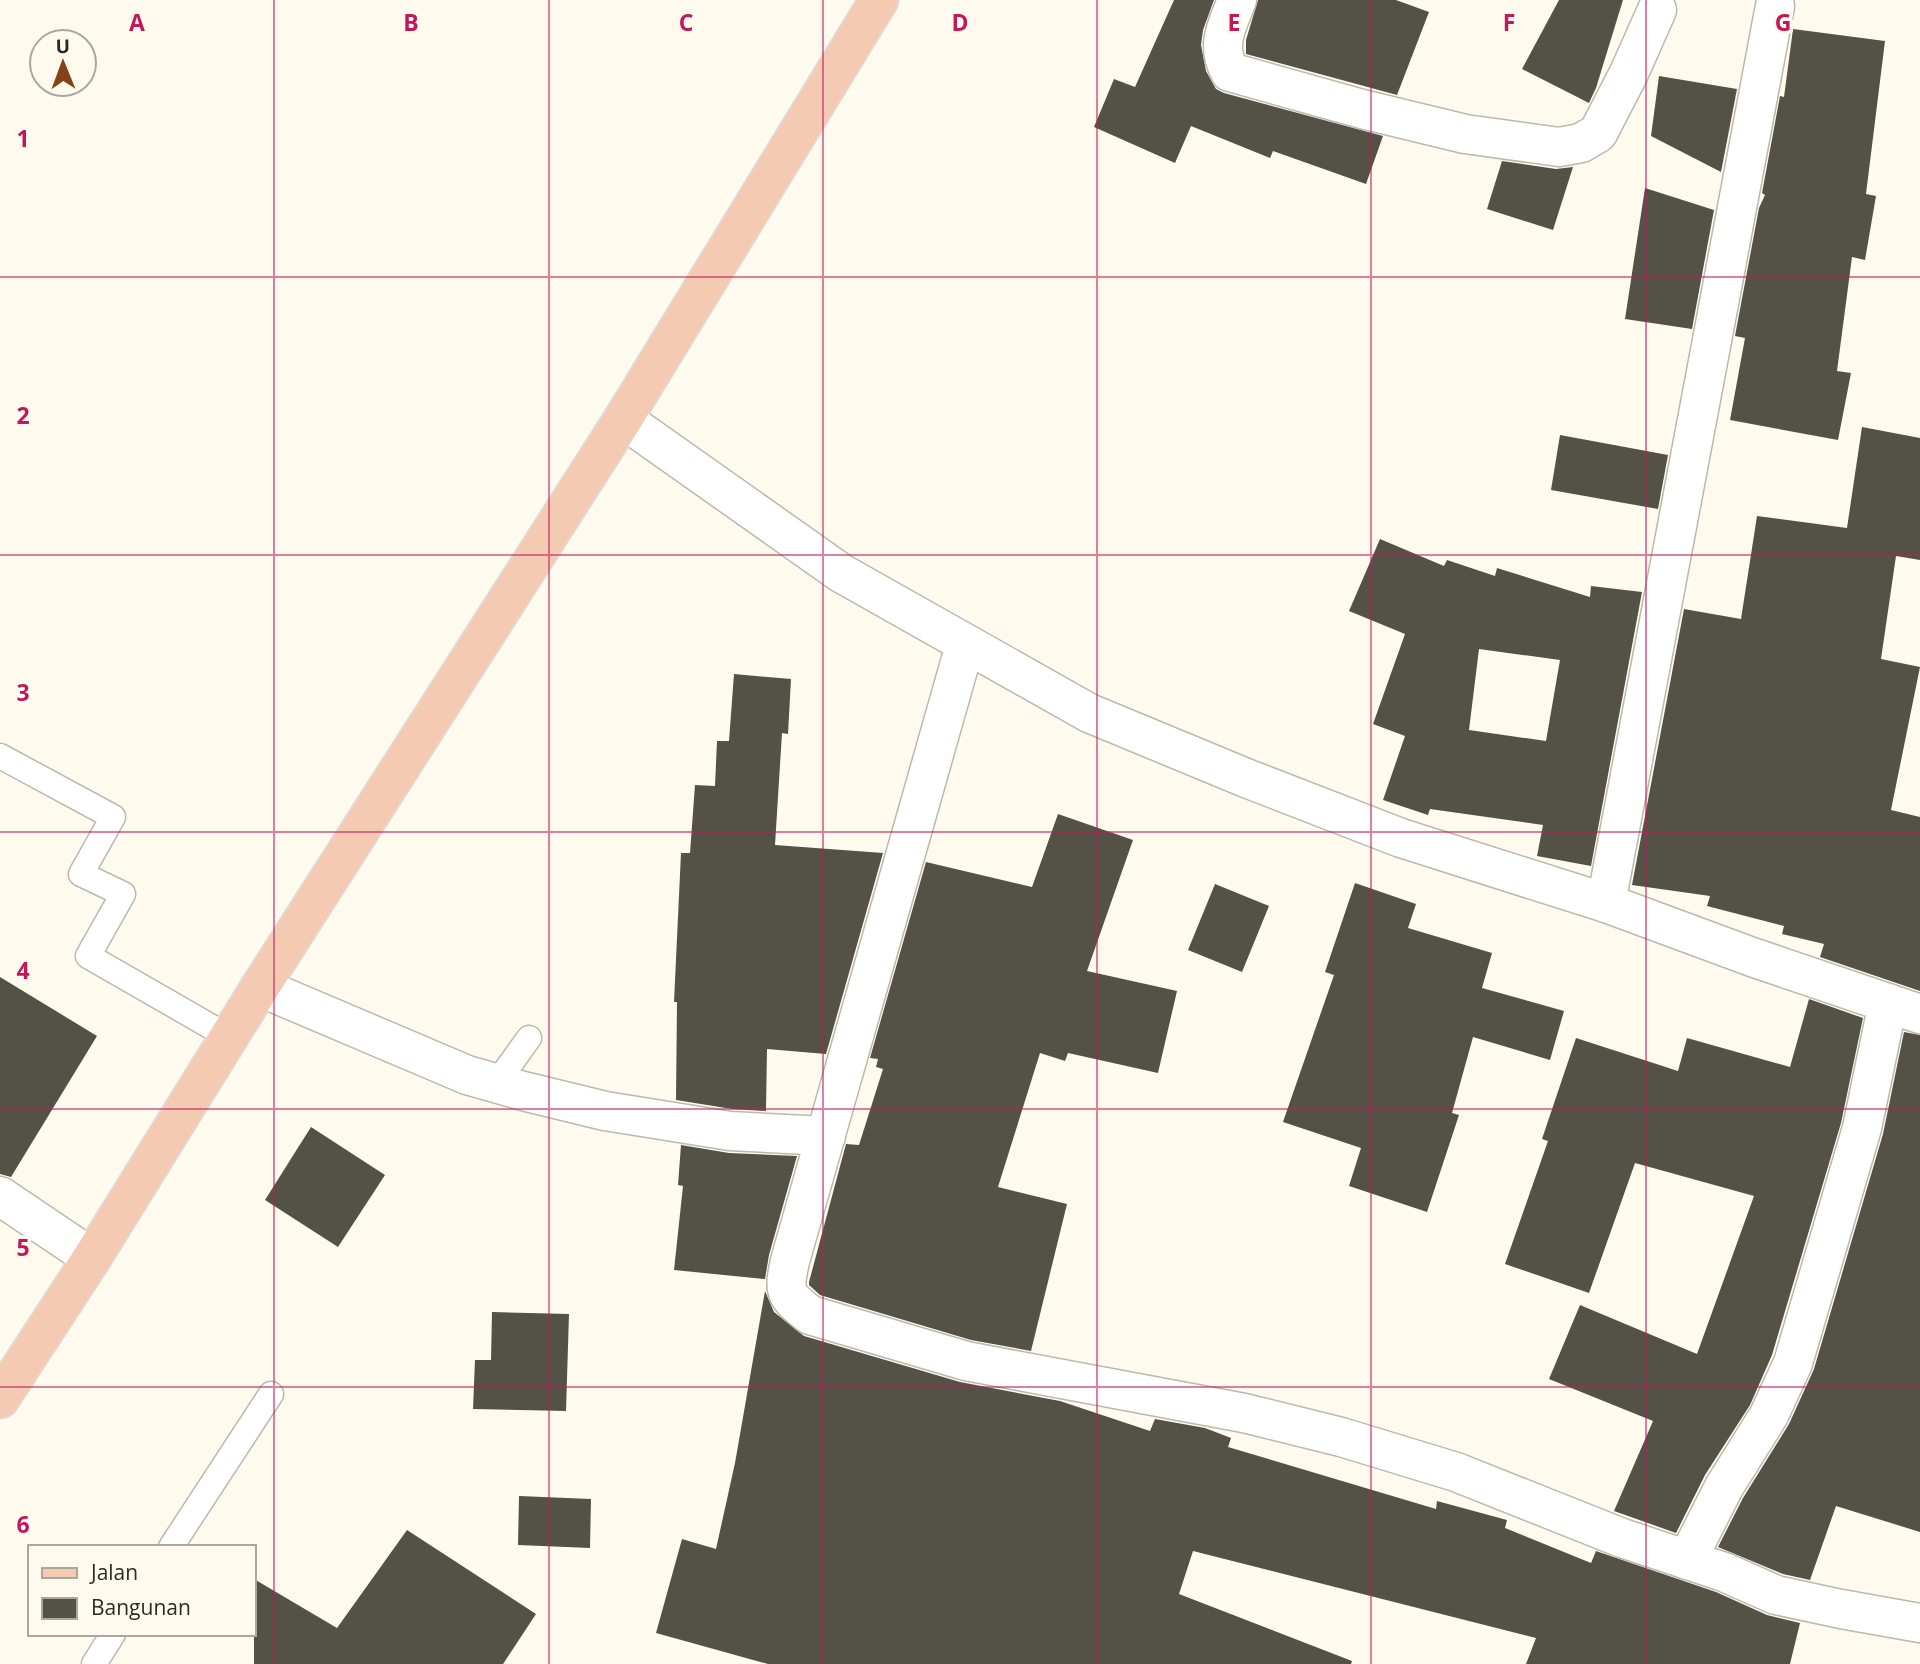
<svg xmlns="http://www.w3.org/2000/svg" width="1920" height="1664" viewBox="0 0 1920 1664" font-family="'Open Sans',sans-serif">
	<rect width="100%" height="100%" fill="#fefbee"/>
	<g fill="#545247" fill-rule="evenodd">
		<path d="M1174,0H1214L1203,30L1201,45L1206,71L1216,89L1224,93L1383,136L1366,184L1273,151L1270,158L1191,126L1175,163L1094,127L1114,79L1135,87Z"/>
		<path d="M1258,0H1396L1429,12L1397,95L1246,54V40Z"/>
		<path d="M1559,0H1623L1596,88L1589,103L1522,69Z"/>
		<path d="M1793,29L1885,41L1866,194L1876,196L1865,260L1852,257L1837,371L1851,373L1838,440L1730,420L1745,338L1735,336L1759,208L1765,195L1762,193L1780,96L1784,97Z"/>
		<path d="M1659,76L1737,89L1721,172L1651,136Z"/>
		<path d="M1502,161L1556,169L1573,167L1553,230L1487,209Z"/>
		<path d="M1645,188L1714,210L1692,329L1625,319Z"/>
		<path d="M1862,427L1920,438V560L1896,556L1881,659L1920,667L1891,810L1920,817V991L1820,957L1824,944L1782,934L1784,926L1707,906L1710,896L1632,885L1684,609L1741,619L1757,516L1847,528Z"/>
		<path d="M1560,435L1668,455L1658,509L1551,490Z"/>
		<path d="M1380,539L1444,566L1447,560L1495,576L1497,568L1590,597L1591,586L1642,592L1591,866L1537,856L1543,825L1430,809L1428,815L1383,800L1405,736L1373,724L1405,634L1349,611ZM1479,649L1560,660L1546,741L1469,730Z"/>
		<path d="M734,674L791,679L788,734L782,733L775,845L883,853L826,1054L767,1049L766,1111L732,1109L676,1100L677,1002H674L681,853H690L695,785L715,786L717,741H729Z"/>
		<path d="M1058,814L1133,840L1087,971L1177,991L1158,1073L1068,1053L1065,1061L1040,1053L998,1187L1067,1204L1031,1351L971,1340L820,1295L809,1285V1282L846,1144L859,1145L883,1069L876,1067L878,1059L870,1058L926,862L1032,887Z"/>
		<path d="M1355,883L1416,904L1408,928L1492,953L1482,988L1564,1011L1550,1060L1473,1037L1452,1113L1459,1115L1427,1212L1349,1186L1361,1148L1283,1122L1334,975L1325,972Z"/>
		<path d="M1215,884L1269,906L1242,972L1188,950Z"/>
		<path d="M0,977L97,1036L11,1177L0,1174Z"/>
		<path d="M1809,999L1863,1018L1841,1123L1772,1355L1750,1405L1705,1475L1676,1533L1614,1511L1653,1421L1549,1379L1580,1305L1697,1354L1754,1196L1635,1163L1589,1293L1505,1264L1548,1141L1542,1139L1576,1038L1678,1071L1687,1038L1790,1067Z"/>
		<path d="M1904,1032L1920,1035V1532L1836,1506L1810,1580L1783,1574L1718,1547L1743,1498L1789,1424L1814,1369L1883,1134Z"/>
		<path d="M311,1127L385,1175L338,1247L265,1200Z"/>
		<path d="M681,1145L729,1153L797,1156L769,1255L765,1279L674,1270L683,1186L678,1185Z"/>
		<path d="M765,1291L774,1312L804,1336L960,1382L1060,1401L1150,1431L1155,1419L1205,1428L1231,1438L1228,1447L1436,1509L1437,1501L1507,1520L1505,1528L1591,1563L1596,1551L1716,1592L1767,1615L1800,1623L1790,1664H1526L1536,1638L1193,1551L1179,1594L1352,1661L1351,1664H768L656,1633L682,1539L716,1549L735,1463Z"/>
		<path d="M492,1312L569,1314L566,1411L473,1409L475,1360H491Z"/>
		<path d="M519,1496L591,1499L590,1548L518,1545Z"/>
		<path d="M407,1530L536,1614L503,1664H254V1579L337,1628Z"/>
	</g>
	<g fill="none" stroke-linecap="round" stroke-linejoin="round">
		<defs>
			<g id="service">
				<path d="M0,756L113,817L81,874L123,894L88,956L229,1037"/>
				<path d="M496,1084L529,1038"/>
				<path d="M171,1547L271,1394"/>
				<path d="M94,1664L113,1634"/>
			</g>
			<g id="minor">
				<path d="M1237,0C1227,27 1215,44 1230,72L1362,109L1465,134L1559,147L1581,143L1598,133L1629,73L1657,10"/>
				<path d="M623,419L841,573L1089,713L1246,778L1401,838L1606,903L1752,957L1920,1014"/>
				<path d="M965,645L790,1261C783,1293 785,1295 810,1315L966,1361L1244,1413L1341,1437L1456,1472L1622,1538L1724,1572L1776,1595L1841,1609L1920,1623"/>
				<path d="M1606,903L1775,6"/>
				<path d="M260,987L467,1075L523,1091L605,1111L730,1131L826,1136"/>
				<path d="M0,1196L92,1258"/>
				<path d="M1687,1560L1724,1487L1769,1415L1793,1363L1862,1128L1888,1003"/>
			</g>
			<path id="primary" d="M0,1399L92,1258L260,987L623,419L879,0"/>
		</defs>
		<use href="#service" stroke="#bbb9ac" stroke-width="27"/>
		<use href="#minor" stroke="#bbb9ac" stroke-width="41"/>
		<use href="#primary" stroke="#dddddc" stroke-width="41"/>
		<use href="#service" stroke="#fff" stroke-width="24"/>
		<use href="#minor" stroke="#fff" stroke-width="38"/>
		<use href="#primary" stroke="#f4cab2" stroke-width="38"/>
	</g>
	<path fill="none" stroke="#c2185b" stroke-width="2" stroke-opacity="0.55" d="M274,0V1664M549,0V1664M823,0V1664M1097,0V1664M1371,0V1664M1646,0V1664M0,277H1920M0,555H1920M0,832H1920M0,1109H1920M0,1387H1920"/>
	<g font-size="23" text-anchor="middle" font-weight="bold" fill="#c2185b" stroke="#fefbee" stroke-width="7" stroke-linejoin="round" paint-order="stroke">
		<text x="137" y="31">A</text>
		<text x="411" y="31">B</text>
		<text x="686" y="31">C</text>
		<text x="960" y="31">D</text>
		<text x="1234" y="31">E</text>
		<text x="1509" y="31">F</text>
		<text x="1783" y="31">G</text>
		<text x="23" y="147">1</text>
		<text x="23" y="424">2</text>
		<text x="23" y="701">3</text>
		<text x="23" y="979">4</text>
		<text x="23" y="1256">5</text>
		<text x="23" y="1533">6</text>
	</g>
	<rect x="28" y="1545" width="228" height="91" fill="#fefbee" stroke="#aaa79e" stroke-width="2"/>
	<rect x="42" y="1568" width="35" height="10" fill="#f4cab2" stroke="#aaa79e" stroke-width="2"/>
	<text x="91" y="1580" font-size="21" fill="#2b2a25">Jalan</text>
	<rect x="42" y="1598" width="35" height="21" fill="#545247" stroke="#aaa79e" stroke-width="2"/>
	<text x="91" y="1615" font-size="21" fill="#2b2a25">Bangunan</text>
	<g transform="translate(63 63) rotate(359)"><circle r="33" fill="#fefbee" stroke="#aaa79e" stroke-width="2"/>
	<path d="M0-5L12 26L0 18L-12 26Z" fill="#864217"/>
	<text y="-10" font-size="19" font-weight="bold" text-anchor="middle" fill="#2b2a25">U</text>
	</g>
</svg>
